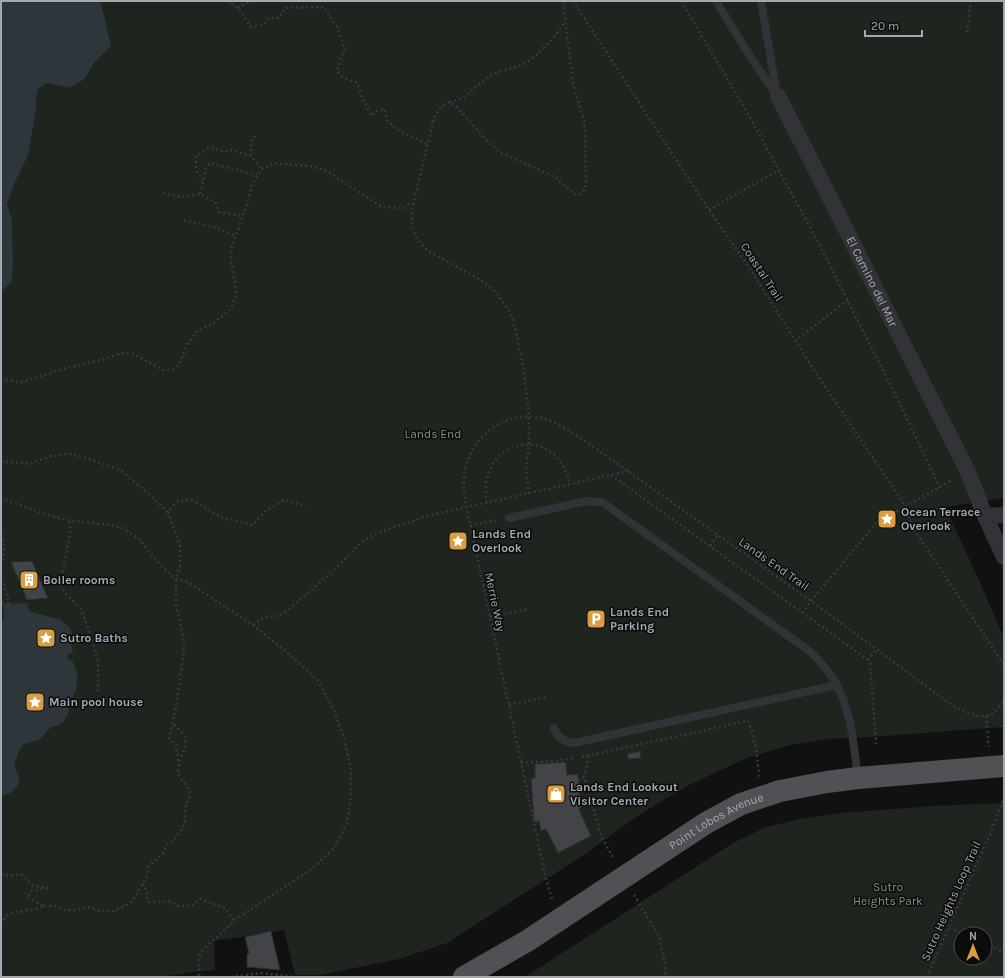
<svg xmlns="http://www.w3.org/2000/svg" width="1005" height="978" viewBox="0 0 1005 978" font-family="Karla,sans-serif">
	<rect width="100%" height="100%" fill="#111112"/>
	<g fill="#1e241e" fill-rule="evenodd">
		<path d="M100,1H1004V498L945,507L978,578L1004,638V727L871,737L828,739L790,745L747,758L687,786L642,813L582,856L447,943L399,959L320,975H295L284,930L214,941L215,970L192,972L162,977H1V292L12,282L13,264L12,220L7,204L36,110L37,90L47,83L70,88L85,79L93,64L111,46L104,14Z"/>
		<path d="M1004,803V977H525L733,843L764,828L798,819L840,813L933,806ZM961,934H985V958H961Z"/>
	</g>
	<g fill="#2e363b">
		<path d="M1,1H100L104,14L111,46L93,64L85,79L70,88L47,83L37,90L36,110L28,155L14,184L7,204L12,220L13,264L12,282L1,292Z"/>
		<path d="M29,603L27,607L31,612L62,620L63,623C73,626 73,635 72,644C71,647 73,651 73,654L70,653L67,658L73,662L77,673L76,691L68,705L69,711L67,716L63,722L57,726L51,727L39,740L30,742L24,744L19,751L14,765L20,780C15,791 13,793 1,796V619H4L3,604Z"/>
	</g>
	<g fill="#434447" stroke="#2b2b2e">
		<path d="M32,561L48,598L27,600L11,562Z"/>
		<path d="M640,751L641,758L628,759L627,754Z"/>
		<path d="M566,762L567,775L578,774L581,808L579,809L591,836L558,853L546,829L541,831L539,821L534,822L531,778H535V764Z"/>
		<path d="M271,931L280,970L247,967V954H249L245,937Z"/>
	</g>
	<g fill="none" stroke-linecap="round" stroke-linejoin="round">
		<g stroke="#393a3d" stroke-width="2.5" stroke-dasharray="2 3" stroke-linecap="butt">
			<path d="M227,1L238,8L251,27L264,24L269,18H279L285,8L324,7L337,27L345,49L337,71L344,78L357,83L361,96L372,116L377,111L385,109L387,120L396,129L427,144"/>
			<path d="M573,1L709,210L746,263L814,370L906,507L911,525L1004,665"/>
			<path d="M681,1L747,112L818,242L901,406L940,488"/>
			<path d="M238,8L250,1"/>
			<path d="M967,32L971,1"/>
			<path d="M449,102C471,98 471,88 487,78C497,71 508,70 519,66C535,60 556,36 565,22"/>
			<path d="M251,156V141L257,134"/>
			<path d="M203,181L196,170V156L211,147L224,152L231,150L251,156L262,169"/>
			<path d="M163,193L180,197L200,194L215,202L219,212L243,216"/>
			<path d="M200,194L206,168L210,163L257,175"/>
			<path d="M709,210L779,170"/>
			<path d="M184,220L217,228L235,236"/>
			<path d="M795,341L848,300"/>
			<path d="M1,380L23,382L67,368L101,360L123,353L134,354L165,371L175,368L179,365L187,345L196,332L215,322L231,309L237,294L231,260V249L246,208L252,185L262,169L275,163L310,166L327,171L382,207L404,208L412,202"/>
			<path d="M1,461L30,464L51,456L70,454L92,460L122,471L150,495L168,512L178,501L193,500L220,517L252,525L267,510L284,500L306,506"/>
			<path d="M611,475L868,660L870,663L876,744"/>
			<path d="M529,494L526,469L529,444V416L523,366L513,319L508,309L495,291L479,279L428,251L417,239L413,230L411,213L434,118L440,108L449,102L456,106L487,141L501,153L555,177L574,194H581L585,189L586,184L585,132L584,120L573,84L563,1"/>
			<path d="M1,498L39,512L66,520L103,524L123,528L139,539L159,564L176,579L187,582L197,588L253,625L290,655L317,679L333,708L344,738L351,770V795L347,823L335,847L313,868L234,921L203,950L199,957V977"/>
			<path d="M487,503C475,439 556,420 570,484"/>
			<path d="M168,512L180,545V566L176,579V605L184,641L183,658L176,706L169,739L176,745L179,763"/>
			<path d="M70,521V535L60,584L66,594L81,609L89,631L98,661V693"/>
			<path d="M470,526L497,520"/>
			<path d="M1,534C5,542 5,554 1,563"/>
			<path d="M710,546L718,535"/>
			<path d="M1,574L9,603H1"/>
			<path d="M802,613L811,601L876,523L952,480"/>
			<path d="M490,617L529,609"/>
			<path d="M253,625L264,617L278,616L287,611L332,572L365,539L390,528L413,521L422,517L629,471"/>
			<path d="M868,660L877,649"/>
			<path d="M509,705L548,697"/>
			<path d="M986,716L989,747"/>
			<path d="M748,721C755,735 758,761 759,777"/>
			<path d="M589,756L584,777L602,838L614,859"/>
			<path d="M582,757L747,721"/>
			<path d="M521,763L556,761L575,758"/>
			<path d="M578,781L584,777"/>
			<path d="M1,875H22L32,885L47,888L31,891L27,897L44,906C33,912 19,909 8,915C6,917 3,920 1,922"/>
			<path d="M142,884L147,891L148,902L168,901L178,906H192L200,899L225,908L234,921"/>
			<path d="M634,895L659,936L664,959L666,977"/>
			<path d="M552,899L546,879L465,500C464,490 463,479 465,469C472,438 502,412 535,417C553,419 569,431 584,440L811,601L953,706C961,710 978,718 987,716C994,714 999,707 1004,702"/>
			<path d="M44,906H54L65,910H76L87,907L100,911H114L132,902L146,878L149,866L163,853L167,844L174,840L185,824V809L190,794C189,791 188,788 186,785C184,782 180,778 179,775C174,755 201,741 172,724"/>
			<path d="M949,928L963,934"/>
			<path d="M985,944L1004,952"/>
			<path d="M231,977L261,973L294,977"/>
			<path d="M927,977L991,832L1004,797"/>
		</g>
		<g stroke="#323337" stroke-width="8">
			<path d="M716,1C736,33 754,66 778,96"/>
			<path d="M761,1L777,94"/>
			<path d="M509,518L587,501L602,502L808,650C850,686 851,726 858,777"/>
			<path d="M554,728C557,738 564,742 574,743L837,685"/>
		</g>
		<g stroke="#323337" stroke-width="16">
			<path id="s1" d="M778,96L828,194L968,472L985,516L1004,557"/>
			<path d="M985,516L1004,515"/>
		</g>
		<path stroke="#4f5155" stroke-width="22" id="s2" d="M464,977L527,941L706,823L741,804L780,791L827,782L858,778L1004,766"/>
	</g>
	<defs>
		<symbol id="sight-square" viewBox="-11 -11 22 22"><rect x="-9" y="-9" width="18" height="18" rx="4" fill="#da9d41" stroke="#0c0c0d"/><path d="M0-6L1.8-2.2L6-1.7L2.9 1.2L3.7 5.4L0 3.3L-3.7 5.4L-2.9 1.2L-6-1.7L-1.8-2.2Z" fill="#fff"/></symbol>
		<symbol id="building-square" viewBox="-11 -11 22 22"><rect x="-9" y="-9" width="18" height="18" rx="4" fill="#da9d41" stroke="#0c0c0d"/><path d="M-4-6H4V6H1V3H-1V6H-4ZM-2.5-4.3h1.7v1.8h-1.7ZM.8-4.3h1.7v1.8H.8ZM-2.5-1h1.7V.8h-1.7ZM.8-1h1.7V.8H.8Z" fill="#fff"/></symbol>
		<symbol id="parking-square" viewBox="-11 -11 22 22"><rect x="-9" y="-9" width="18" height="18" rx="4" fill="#da9d41" stroke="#0c0c0d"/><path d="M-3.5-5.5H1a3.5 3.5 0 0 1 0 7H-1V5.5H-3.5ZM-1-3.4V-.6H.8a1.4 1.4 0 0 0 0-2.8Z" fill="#fff"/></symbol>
		<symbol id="shop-square" viewBox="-11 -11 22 22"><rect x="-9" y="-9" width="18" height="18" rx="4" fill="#da9d41" stroke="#0c0c0d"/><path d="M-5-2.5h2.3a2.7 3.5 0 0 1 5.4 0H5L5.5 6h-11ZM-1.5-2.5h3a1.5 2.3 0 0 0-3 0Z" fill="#fff"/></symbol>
	</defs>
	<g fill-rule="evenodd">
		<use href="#sight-square" x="876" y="508" width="22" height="22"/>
		<use href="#sight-square" x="447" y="530" width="22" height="22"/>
		<use href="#building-square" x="18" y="569" width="22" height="22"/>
		<use href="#parking-square" x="585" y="608" width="22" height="22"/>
		<use href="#sight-square" x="35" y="627" width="22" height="22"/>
		<use href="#sight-square" x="24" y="691" width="22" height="22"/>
		<use href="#shop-square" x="545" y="783" width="22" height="22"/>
	</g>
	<g text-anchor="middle" stroke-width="3" stroke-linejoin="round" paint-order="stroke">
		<g font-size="12" fill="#a4a9b1" stroke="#0c0c0d">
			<text transform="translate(762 272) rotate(57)" y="4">Coastal Trail</text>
			<text dy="4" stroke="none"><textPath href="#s1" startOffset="208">El Camino del Mar</textPath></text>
			<text transform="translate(774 564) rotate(35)" y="4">Lands End Trail</text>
			<text transform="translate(495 602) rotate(78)" y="4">Merrie Way</text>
			<text dy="4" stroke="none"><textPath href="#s2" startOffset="297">Point Lobos Avenue</textPath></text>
			<text transform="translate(951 901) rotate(-66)" y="4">Sutro Heights Loop Trail</text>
		</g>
		<g font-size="12" fill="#7d9a7d" stroke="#0c0c0d">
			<text x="433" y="438">Lands End</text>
			<text x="888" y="891">Sutro<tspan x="888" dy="14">Heights Park</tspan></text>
		</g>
		<g font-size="12" font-weight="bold" fill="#a4a9b1" stroke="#0c0c0d" text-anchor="start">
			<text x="901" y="516">Ocean Terrace<tspan x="901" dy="14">Overlook</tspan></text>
			<text x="472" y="538">Lands End<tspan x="472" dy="14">Overlook</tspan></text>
			<text x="43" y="584">Boiler rooms</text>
			<text x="610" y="616">Lands End<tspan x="610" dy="14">Parking</tspan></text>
			<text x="60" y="642">Sutro Baths</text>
			<text x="49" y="706">Main pool house</text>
			<text x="570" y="791">Lands End Lookout<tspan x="570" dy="14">Visitor Center</tspan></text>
		</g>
	</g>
	<rect width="1005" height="978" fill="none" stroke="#a4a9b1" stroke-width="4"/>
	<g transform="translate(973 946)"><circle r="19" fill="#0c0c0d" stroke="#494b4f"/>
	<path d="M0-3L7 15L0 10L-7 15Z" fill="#da9d41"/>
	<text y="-6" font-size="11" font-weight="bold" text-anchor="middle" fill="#a4a9b1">N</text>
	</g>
	<path d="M865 30v6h57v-6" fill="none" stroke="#a4a9b1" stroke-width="2"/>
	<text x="871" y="30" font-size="12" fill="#a4a9b1" stroke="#0c0c0d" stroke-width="3" paint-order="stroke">20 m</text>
</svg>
